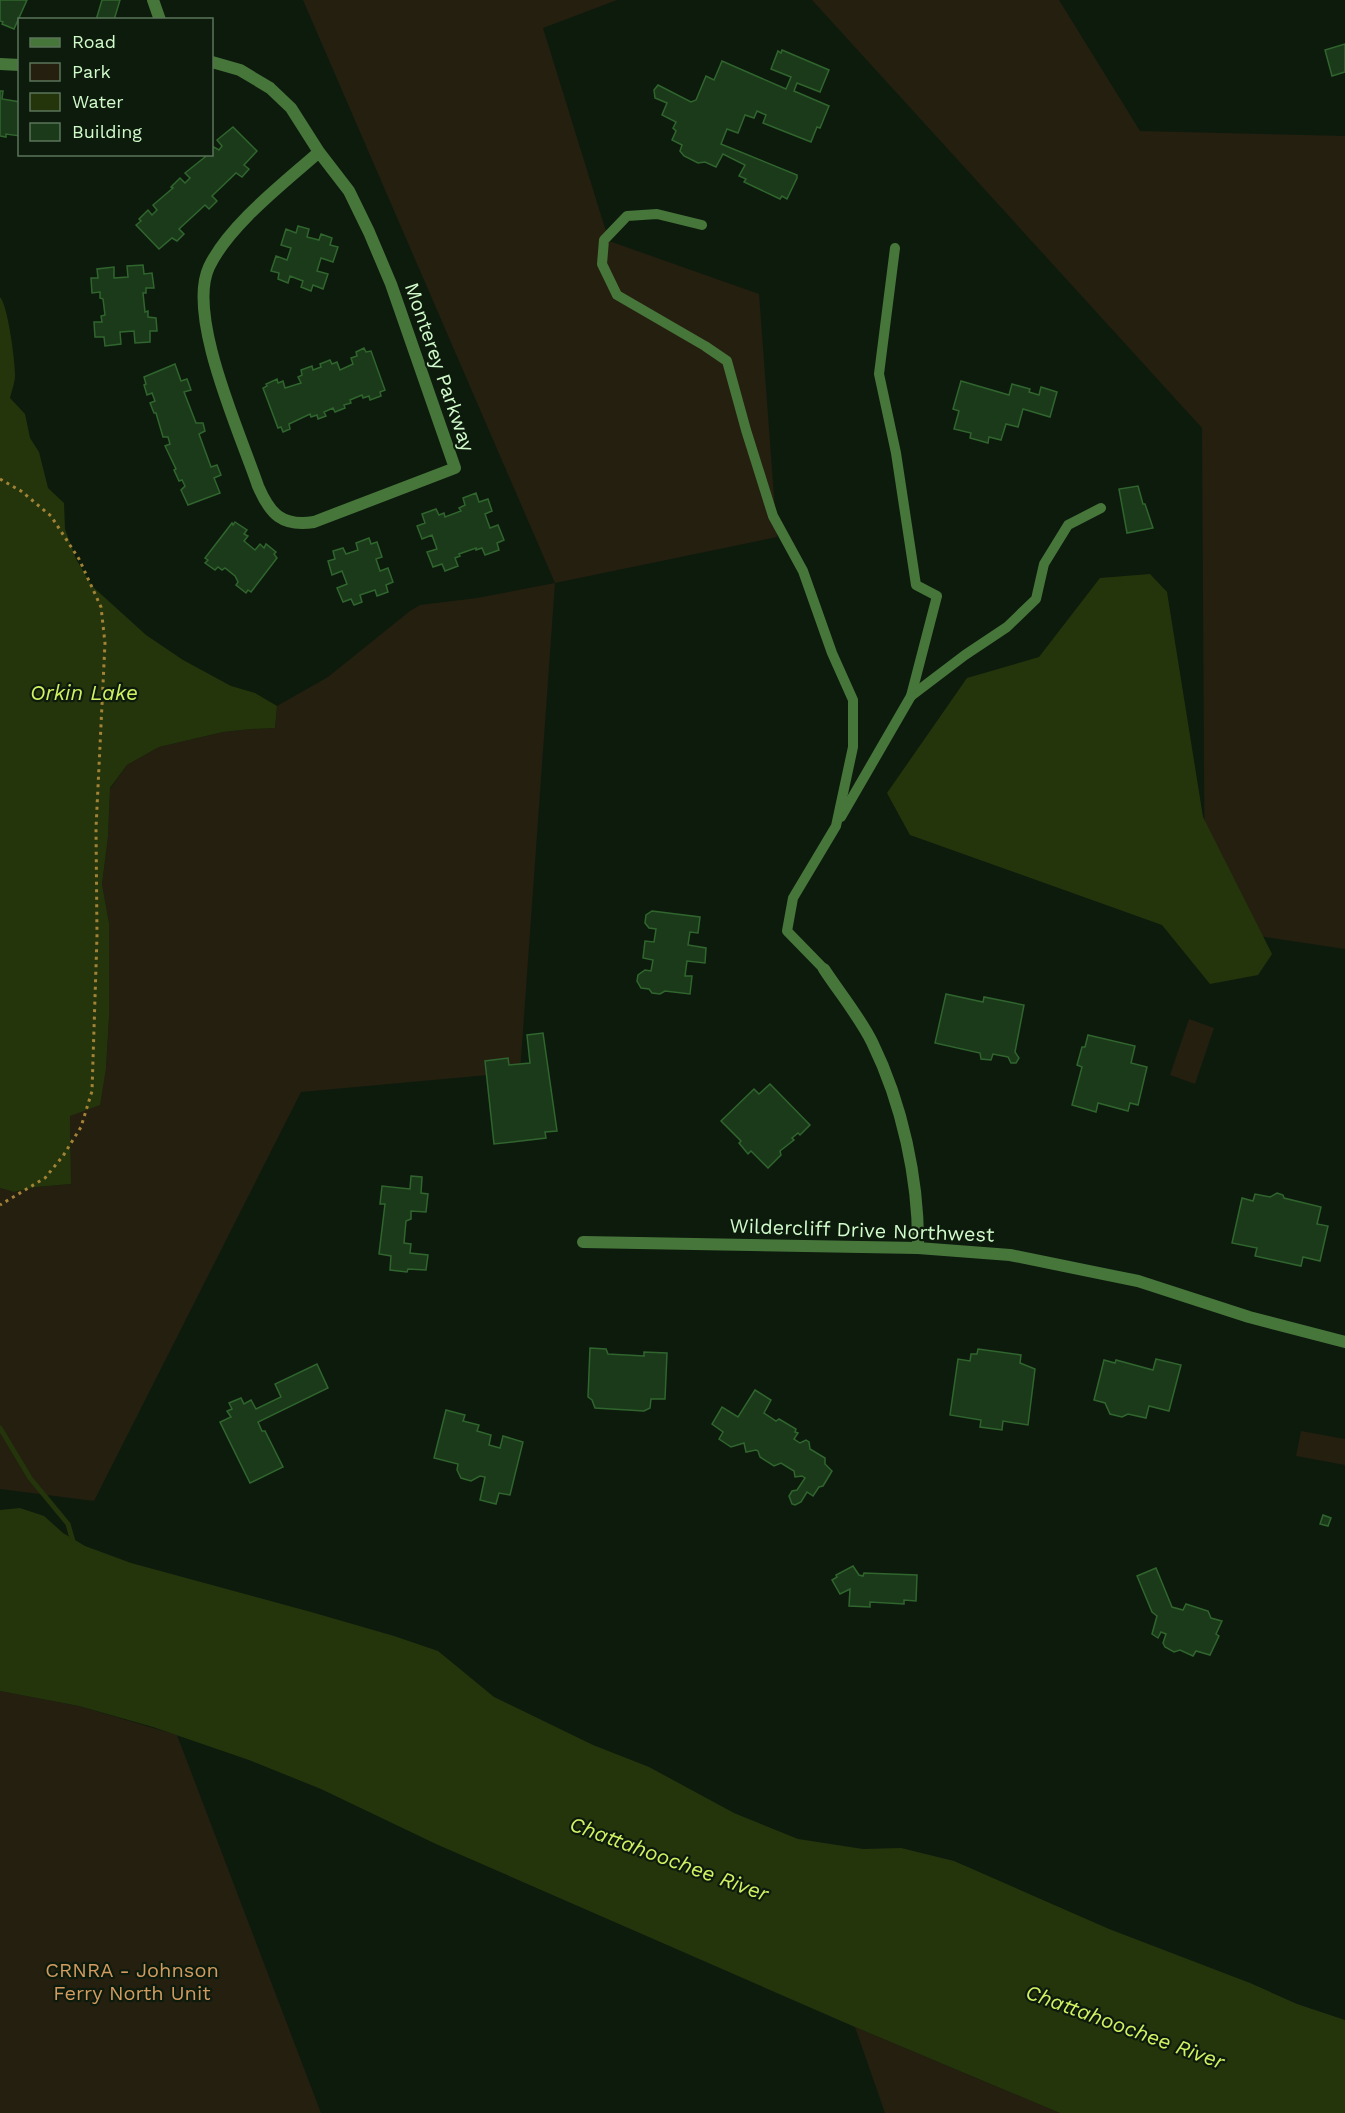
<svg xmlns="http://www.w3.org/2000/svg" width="1345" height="2113" viewBox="0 0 1345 2113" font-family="'Work Sans',sans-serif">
	<rect width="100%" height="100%" fill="#0d1b0d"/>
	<g fill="#251f10">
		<path d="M303,0H617L543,28L609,241L759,294L777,537L555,583L520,1072L301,1092L94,1501L0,1489V1188L14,1192L36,1187L71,1184L70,1116L106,1068L109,1017V923L102,884L108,837L110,789L127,765L159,747L223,732L251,729L275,728L277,706L328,677L410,611L420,605L477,598L555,583Z"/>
		<path d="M812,0H1059L1140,131L1345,136V949L1205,928L1202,428Z"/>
		<path d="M1189,1019L1214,1028L1195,1084L1170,1075Z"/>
		<path d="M1301,1431L1345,1439V1465L1296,1456Z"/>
		<path d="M0,1691L79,1706L177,1735L321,2113H0Z"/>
		<path d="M855,2027L1060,2113H885Z"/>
	</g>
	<g fill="#24350c">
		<path d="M0,297C8,306 15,361 15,375C15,382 12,390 10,398L25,414L30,438L39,452L48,488L64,503L65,529L76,559L92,586L146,635L183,660L231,686L255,693L277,706L275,728L251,729L223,732L159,747L127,765L110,788L108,837L102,884L109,923V1017L106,1068L100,1105L70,1116L71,1184L36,1187L14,1192L0,1188Z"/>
		<path d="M1150,574L1167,592L1203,817L1272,954L1258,975L1210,984L1162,925L910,835L887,793L967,678L1039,657L1100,578Z"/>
		<path d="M20,1508L44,1516L63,1533L85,1546L131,1563L311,1612L394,1636L438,1651L494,1697L593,1745L649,1767L734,1813L798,1839L863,1849L901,1848L954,1861L1109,1929L1250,1983L1297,2004L1345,2020V2113H1060L855,2027L436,1844L321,1789L249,1760L153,1727L79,1706L0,1691V1510Z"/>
	</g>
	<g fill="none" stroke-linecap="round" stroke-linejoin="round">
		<path stroke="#24350c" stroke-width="5" d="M0,1428L30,1478L68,1524L74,1545"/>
	</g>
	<g fill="#1b3a1a" stroke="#30652e" stroke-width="1.5">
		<path d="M0,0H27L14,29L2,24L3,22L0,21Z"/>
		<path d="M102,0H120L114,20H96Z"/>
		<path d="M1345,44V72L1332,76L1325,50Z"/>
		<path d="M782,50L829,70L820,92L797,83L794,91L829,106L820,128L817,127L811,142L763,123L766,115L757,111L754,118L745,115L738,133L727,129L721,144L797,175V178L787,199L782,196L780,199L744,182L746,179L739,176L745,165L723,154L716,167L705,162L698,163L684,156L680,151L682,145L672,140L676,131L673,128L676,122L662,115L667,103L655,98L654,90L658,85L691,102L696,100L706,76L714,80L722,61L786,89L791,77L771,69L778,51L781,53Z"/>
		<path d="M0,91H3L2,99L20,102V136L6,134V137L0,136Z"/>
		<path d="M233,127L257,151L244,165L249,169L242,177L236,173L212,196L217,201L209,209L205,205L179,229L184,234L177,241L172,238L159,249L136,225L141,221L139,219L148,210L152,215L157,210L153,205L173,188L171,187L180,178L185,183L190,178L185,173L205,157L204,154H212V146L219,150L222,146L217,140Z"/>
		<path d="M298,226L309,229L307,237L319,240L321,234L332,238L330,245L338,247L333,262L321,258L317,271L328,274L323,289L313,285L311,291L301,287L303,281L290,276L288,283L278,279L279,273L271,271L276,256L287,260L291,248L281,245L286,229L296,233Z"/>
		<path d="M143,265L144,274L152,273L154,288H146V293H143L145,312L148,311V317L156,318L157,331H150V342L135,343L134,331L120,332L121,344L105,346L104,337H95L94,322H102L101,316L105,315L103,299L100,298V292L92,293L91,278H98L97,269L114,267V278L128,277L127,266Z"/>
		<path d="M364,348L366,352L371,351L385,390L380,392L381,396L370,400L369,396L363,398L362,395L350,400L351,403L344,405L345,408L335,412L333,408L324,412L326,416L318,419L317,415L311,417L310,414L289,424L290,429L283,432L281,427L278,428L263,388L267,386L266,384L277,379L278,383L283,381L285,388L301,383L298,377L302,375L301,370L312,366L313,370L321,367L320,364L330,360L332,364L337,362L340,370L353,364L351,358L357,356L356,352Z"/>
		<path d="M175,364L181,381L187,379L191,390L184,392L196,423H203L205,431L199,434L211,467L217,465L221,475L214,478L220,493L188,505L181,490L185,486L182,480L179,481L174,470L176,469L165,446L170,444L168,437H163L156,413H154L150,403L155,401L152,393L147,395L144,385L146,384L144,377Z"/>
		<path d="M961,381L1009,395L1012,384L1030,389L1029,392L1039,395L1041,387L1057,392L1050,417L1023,409L1018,427L1006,424L1001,440L989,437L988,443L970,438L971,433L954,429L959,411L953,409Z"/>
		<path d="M1138,486L1143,504H1145L1153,528L1127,533L1119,489Z"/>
		<path d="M476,493L479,502L488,499L492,511L485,514L490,528L498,525L504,540L497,543L499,550L485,555L482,548L476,550V548L459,554L460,556L455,558L458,566L445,571L442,564L433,567L427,552L437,549L432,535L422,539L417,526L425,523L422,514L436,509L439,515L444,513L445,517L461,511L459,508L465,505L463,498Z"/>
		<path d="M235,522L247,530L244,534L248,536L244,541L255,550L260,544L264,548L266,544L276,552L274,554L277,558L251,592L248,590L246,593L236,585L238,582L235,576L225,568L222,570L218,567L215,570L205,563L208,560L205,558L232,523L233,525Z"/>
		<path d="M369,538L371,544L377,542L382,557L376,559L380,571L388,568L393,582L386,585L388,592L377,596L375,590L360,595L362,602L354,605L351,599L343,602L337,588L347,584L342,571L332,575L328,561L335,559L333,551L343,548L346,554L358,550L356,543Z"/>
		<path d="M652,911L700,917L698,933L690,932L688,945L706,948L705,963L687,961L685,976H692L690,994L665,991L660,994L652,993L649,989L641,988L637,981L638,975L645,970L651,971L653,960L643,958L645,941L654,942L656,929L649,928L645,923L646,915Z"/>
		<path d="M946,994L983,1002L984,997L1024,1005L1015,1052L1019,1058L1016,1063H1011L1008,1057L993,1054L991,1060L981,1059L980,1053L935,1043Z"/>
		<path d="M543,1033L557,1131L545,1132L546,1138L494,1144L485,1061L508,1058L509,1065L530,1063L527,1035Z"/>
		<path d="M1088,1035L1135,1046L1131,1063L1147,1067L1138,1105L1130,1103L1128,1111L1098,1103L1096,1112L1072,1105L1082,1067L1077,1065L1082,1047H1085Z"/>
		<path d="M770,1084L810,1125L800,1135L798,1133L792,1138L794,1140L780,1151L781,1155L768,1168L751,1151L748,1154L739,1143L741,1141L721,1121L754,1089L759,1094Z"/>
		<path d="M411,1176L422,1177L421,1193L428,1194L426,1212L411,1211V1219L406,1221L404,1243L411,1244L410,1253L428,1255L426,1270L408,1269L407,1272L390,1270L391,1256L379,1254L385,1204H380L382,1186L410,1189Z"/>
		<path d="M1277,1193L1283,1195L1284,1198L1321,1207L1317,1224L1328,1226L1320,1261L1303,1257L1301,1266L1255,1256L1257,1248L1232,1243L1242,1198L1253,1201L1255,1194L1270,1197Z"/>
		<path d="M590,1348L606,1349L608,1354L644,1356V1352L667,1353L665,1399H651L650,1408L644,1411L595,1408L592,1400L588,1397Z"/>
		<path d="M978,1349L1021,1355L1020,1363L1035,1369L1028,1425L1003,1421L1002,1430L980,1427L981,1420L950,1415L958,1359L970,1361L971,1354H977Z"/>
		<path d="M1156,1359L1181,1365L1169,1411L1149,1406L1146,1418L1128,1414L1122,1417L1110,1414L1105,1403L1094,1400L1104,1360L1115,1363L1116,1360L1153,1370Z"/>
		<path d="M317,1364L328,1388L258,1422L262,1431H265L283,1467L250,1483L220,1422L231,1417L227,1411L232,1409L229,1403L241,1398L244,1404L251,1400L256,1409L281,1397L275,1384Z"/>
		<path d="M755,1390L771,1400L764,1413L776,1421L779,1419L796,1429L795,1432L798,1433L794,1439L800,1443L806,1440L809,1442L810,1449L825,1458V1464L832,1471L823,1486L819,1487L813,1496L807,1492L801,1502L795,1505L792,1504L789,1496L792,1491L797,1490L805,1478L802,1476L795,1477L794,1471L781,1463L774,1466L760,1457L758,1451L756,1450L746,1452L744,1443L731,1447L719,1439L723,1432L712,1424L722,1407L738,1417Z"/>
		<path d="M446,1410L465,1415L463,1421L479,1425L477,1431L491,1435L489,1445L500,1448L503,1436L523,1442L510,1495L499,1493L496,1504L480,1500L485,1477L480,1476L471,1481L461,1478L457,1470L458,1464L434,1458Z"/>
		<path d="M1323,1515L1331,1518L1328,1526L1320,1524Z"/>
		<path d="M853,1566L859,1575L863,1576L864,1573L917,1575L916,1601L904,1600V1604L870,1602V1607L849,1606L850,1589L840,1594L832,1580L837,1577L836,1575Z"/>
		<path d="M1156,1568L1172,1607L1183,1610L1186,1604L1208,1611L1211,1618L1222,1621L1216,1634L1219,1636L1210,1655L1196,1651L1193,1656L1180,1650L1174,1652L1165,1647L1163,1643L1166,1634L1161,1632L1158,1638L1152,1634L1157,1616L1152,1612L1137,1576Z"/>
	</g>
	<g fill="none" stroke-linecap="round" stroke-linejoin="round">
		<path stroke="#a38436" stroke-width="3" stroke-dasharray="3 4.5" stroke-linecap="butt" d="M0,479L21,491L51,516L79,559L101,607L105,643L96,828L97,936L92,1091L81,1127L63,1156L45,1178L0,1205"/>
		<g stroke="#47763b" stroke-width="10">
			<path d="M702,225L657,214L627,216L604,240L602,264L617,295L705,346L727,361L746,430L773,516L803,571L832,653L853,700V747L836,826L793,898L787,931L824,969"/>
			<path d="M911,696L965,655L1007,627L1036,599L1044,564L1068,525L1101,508"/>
			<path d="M841,817L911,696L937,596L916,585L896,453L879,374L895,248"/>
		</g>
		<g stroke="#47763b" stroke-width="12">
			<path d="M153,0L160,20"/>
			<path d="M212,62L240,70L270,88L291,108L319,152L349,191L369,232L391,284L455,468L314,522C282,527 270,514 258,486C241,435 186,316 209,267C229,225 284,183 319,152"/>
			<path d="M0,64L20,65"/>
			<path d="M824,969C839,992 859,1016 872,1042C902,1103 919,1180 918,1248"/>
			<path d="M583,1242L918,1248L1010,1255L1138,1281L1249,1317L1345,1342"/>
		</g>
	</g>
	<g text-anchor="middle" stroke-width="4.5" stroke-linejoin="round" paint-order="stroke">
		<g font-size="20" fill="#d1fbcb" stroke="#0d1b0d">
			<text transform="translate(440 367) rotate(71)" y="7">Monterey Parkway</text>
			<text transform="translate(862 1230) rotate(2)" y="7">Wildercliff Drive Northwest</text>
		</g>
		<g font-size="20" fill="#d39b5f" stroke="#0d1b0d">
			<text x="132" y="1977">CRNRA - Johnson<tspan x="132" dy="23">Ferry North Unit</tspan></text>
		</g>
		<g font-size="21" font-style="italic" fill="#d1f262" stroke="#0d1b0d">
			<text x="84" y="700">Orkin Lake</text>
			<text transform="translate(669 1859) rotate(20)" y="7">Chattahoochee River</text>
			<text transform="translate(1125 2027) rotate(20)" y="7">Chattahoochee River</text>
		</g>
	</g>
	<rect x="18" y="18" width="195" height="138" fill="#0d1b0d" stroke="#5b7559" stroke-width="1.5"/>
	<rect x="30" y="38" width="30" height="9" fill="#47763b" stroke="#5b7559" stroke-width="1.5"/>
	<text x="72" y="48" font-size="18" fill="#d1fbcb">Road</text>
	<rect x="30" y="63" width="30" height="18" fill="#251f10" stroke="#5b7559" stroke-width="1.5"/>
	<text x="72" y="78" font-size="18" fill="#d1fbcb">Park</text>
	<rect x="30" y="93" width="30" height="18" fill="#24350c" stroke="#5b7559" stroke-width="1.5"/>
	<text x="72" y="108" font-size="18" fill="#d1fbcb">Water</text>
	<rect x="30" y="123" width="30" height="18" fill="#1b3a1a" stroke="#5b7559" stroke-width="1.5"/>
	<text x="72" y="138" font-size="18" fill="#d1fbcb">Building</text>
</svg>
